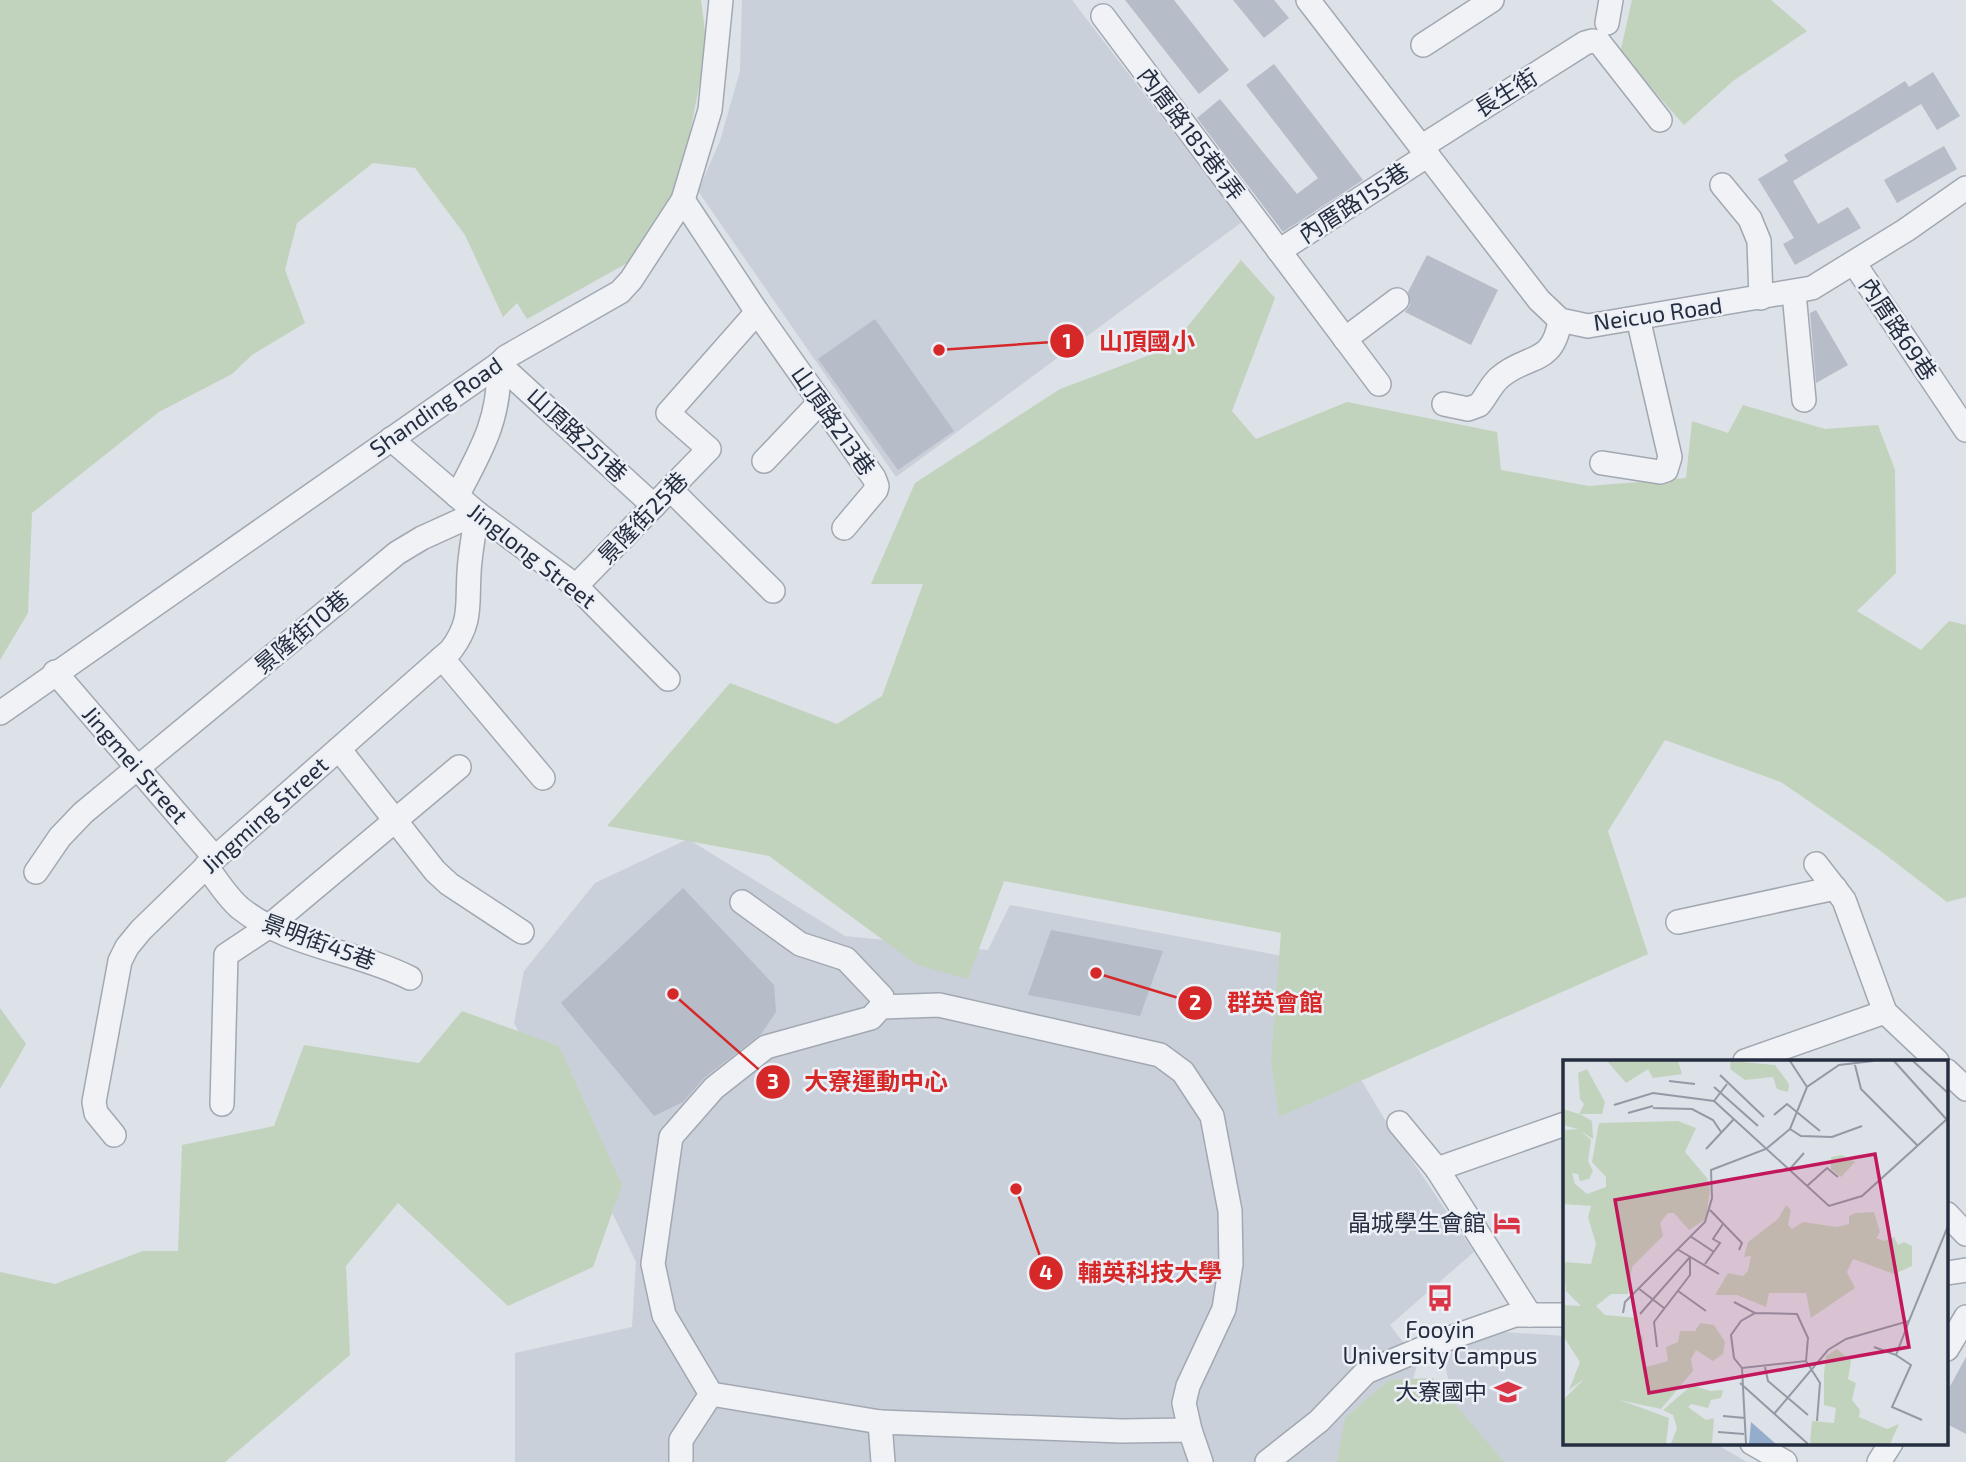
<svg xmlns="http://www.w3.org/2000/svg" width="1966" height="1462" viewBox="0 0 1966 1462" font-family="'Exo 2','Noto Sans TC',sans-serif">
	<rect width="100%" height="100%" fill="#dde1e8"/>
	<g fill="#cad0da">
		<path d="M742,0H1072L1242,222L896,477L698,191L720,141L740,71Z"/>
		<path d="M688,839L845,936L988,950L1010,905L1288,957L1388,1125L1474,1252L1390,1325L1418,1362L1388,1462H515V1353L632,1327L636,1262L568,1122L514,1023L524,971L595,883Z"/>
		<path d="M1503,1332L1565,1336V1443H1714L1747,1462H1481L1461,1431L1442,1353Z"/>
	</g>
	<g fill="#c2d3bd">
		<path d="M0,0H701L707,46L678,194L640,256L527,319L517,303L503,317L465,235L415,168L373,163L297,223L285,270L305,323L252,355L232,374L159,412L32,513L28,613L0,660Z"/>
		<path d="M1632,0H1771L1807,31L1733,81L1684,125L1620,53Z"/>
		<path d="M1241,260L1275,298L1232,411L1256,439L1347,402L1497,432L1501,470L1589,486L1686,478L1692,421L1728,433L1743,405L1825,429L1878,425L1895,470L1896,573L1857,611L1921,650L1949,621L1966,625V897L1947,902L1878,849L1781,782L1665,740L1608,831L1648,954L1279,1117L1271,1062L1281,933L1004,881L968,979L917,965L769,856L607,826L730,683L837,724L882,696L923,584H871L915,483L1060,389L1171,347Z"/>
		<path d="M0,1008L26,1044L0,1089Z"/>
		<path d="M462,1011L559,1046L622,1185L593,1267L508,1306L398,1203L346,1266L350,1355L225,1462H0V1272L55,1284L143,1251H178L182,1145L274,1126L304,1045L419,1063Z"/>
		<path d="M1433,1378L1504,1462H1337L1345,1418L1389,1380Z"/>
	</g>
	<g fill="#b6bcc8">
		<path d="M1125,0H1174L1229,70L1199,94Z"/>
		<path d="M1233,0H1274L1289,18L1264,38Z"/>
		<path d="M1274,64L1363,180L1283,232L1197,118L1220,99L1297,194L1318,178L1246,85Z"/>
		<path d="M1933,72L1960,116L1937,130L1921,104L1793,181L1818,224L1848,207L1861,228L1795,265L1783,244L1794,238L1758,179L1788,161L1784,155L1865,106L1905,81L1909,87Z"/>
		<path d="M1944,146L1957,169L1897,203L1884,180Z"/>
		<path d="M1427,255L1498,290L1471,345L1405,312L1410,305L1408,292Z"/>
		<path d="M1816,310L1848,365L1816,383L1810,313Z"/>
		<path d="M875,319L954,431L898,470L818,359Z"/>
		<path d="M683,888L774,985L776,1012L761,1034L705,1077L683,1102L654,1116L561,1003Z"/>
		<path d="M1051,930L1163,951L1140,1016L1028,995Z"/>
		<path d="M1966,1357V1434L1947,1424V1392Z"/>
	</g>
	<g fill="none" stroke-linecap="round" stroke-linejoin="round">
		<defs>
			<g id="minor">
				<path d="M1308,0L1539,300L1560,320L1588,326L1812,288L1906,230L1966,188"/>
				<path d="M1103,16L1379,384"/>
				<path d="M1607,23L1611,0"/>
				<path d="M1423,45L1492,0"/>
				<path d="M1421,147L1585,43L1592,41L1599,42L1660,120"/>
				<path d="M1722,185L1750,219L1759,241L1761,298"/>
				<path d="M683,200L757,312L874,478L877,486L876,490L844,528"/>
				<path d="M1279,251L1428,155"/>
				<path d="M1854,263L1966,430"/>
				<path d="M1794,293L1804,400"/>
				<path d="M1345,339L1397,300"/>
				<path d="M499,364L654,506"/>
				<path d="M1444,404L1468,409L1479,405C1486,397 1491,385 1499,378C1527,353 1553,367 1560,320"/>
				<path d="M391,439L477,513L576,586L668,679"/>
				<path d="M764,461L820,402"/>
				<path d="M1602,463L1660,472L1666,470L1670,457L1638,318"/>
				<path d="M670,489L773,591"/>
				<path d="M457,496C482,449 500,419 499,364"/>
				<path d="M576,586L709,449L668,413L757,312"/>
				<path d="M442,658L543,778"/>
				<path d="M55,672L215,858"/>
				<path d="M0,713L499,364L506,357L620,292L631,280L683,200L710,110L721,0"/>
				<path d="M339,749L435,871L449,884L522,932"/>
				<path d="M1816,864L1844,900L1885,1012L1937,1061"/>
				<path d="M206,866C217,880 227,897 240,908C287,946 356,951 410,978"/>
				<path d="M36,872L60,837L83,813L397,553L422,538L477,513"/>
				<path d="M742,902L800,944L846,959L882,997L881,1007L871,1018L766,1047L714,1088L671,1137L653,1264L664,1315L711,1394L880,1422L1121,1431L1190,1430L1201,1462"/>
				<path d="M1678,922L1835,888"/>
				<path d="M881,1007L939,1005L1160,1055L1183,1072L1212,1116L1230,1211L1231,1264L1224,1309L1188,1386L1184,1403L1190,1430"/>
				<path d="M1745,1061L1885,1012"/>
				<path d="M1947,1071L1966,1089"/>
				<path d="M222,1104L226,955L268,927L459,767"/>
				<path d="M1399,1123L1437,1169L1530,1315"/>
				<path d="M114,1135L96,1113L94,1102L120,961L127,947L141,930L215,858L451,650C472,622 467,606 469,573C470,553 474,533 477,513"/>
				<path d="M1437,1169L1565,1124"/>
				<path d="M1947,1214L1966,1234"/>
				<path d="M1947,1273L1966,1270"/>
				<path d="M1947,1349L1966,1317"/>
				<path d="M880,1422L883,1462"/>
				<path d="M1752,1443L1785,1462"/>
				<path d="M681,1462V1440L711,1394"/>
				<path d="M1267,1462L1319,1421L1366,1372L1433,1344L1515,1315H1565"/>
				<path d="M1879,1462L1891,1443"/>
			</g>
		</defs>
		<use href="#minor" stroke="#a2a8b2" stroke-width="26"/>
		<use href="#minor" stroke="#f0f2f6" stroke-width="23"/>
	</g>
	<defs>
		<symbol id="hotel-bare" viewBox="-9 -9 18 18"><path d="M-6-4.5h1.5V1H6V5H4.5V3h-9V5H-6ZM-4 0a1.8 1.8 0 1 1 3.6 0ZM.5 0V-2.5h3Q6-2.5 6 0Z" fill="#da3547" stroke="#ecf0f6" stroke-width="2.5" paint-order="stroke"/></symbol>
		<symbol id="bus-bare" viewBox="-9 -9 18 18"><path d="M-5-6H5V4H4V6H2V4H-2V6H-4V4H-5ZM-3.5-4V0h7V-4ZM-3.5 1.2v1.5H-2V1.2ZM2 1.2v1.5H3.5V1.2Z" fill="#da3547" stroke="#ecf0f6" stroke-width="2.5" paint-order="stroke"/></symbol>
		<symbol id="school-bare" viewBox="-9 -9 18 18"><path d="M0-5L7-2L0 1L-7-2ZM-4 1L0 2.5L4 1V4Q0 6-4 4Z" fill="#da3547" stroke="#ecf0f6" stroke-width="2.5" paint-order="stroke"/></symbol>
	</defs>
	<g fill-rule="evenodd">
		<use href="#hotel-bare" x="1488" y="1204" width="38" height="38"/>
		<use href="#bus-bare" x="1421" y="1279" width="38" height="38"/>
		<use href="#school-bare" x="1489" y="1373" width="38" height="38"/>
	</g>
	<g text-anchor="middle" stroke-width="5" stroke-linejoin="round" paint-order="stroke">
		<g font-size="23" fill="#252e40" stroke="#ecf0f6">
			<text transform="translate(1506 93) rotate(-32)" y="8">長生街</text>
			<text transform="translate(1191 134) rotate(53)" y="8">內厝路185巷1弄</text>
			<text transform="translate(1354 203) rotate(-33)" y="8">內厝路155巷</text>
			<text transform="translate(1658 314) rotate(-8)" y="8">Neicuo Road</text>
			<text transform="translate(1898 329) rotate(56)" y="8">內厝路69巷</text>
			<text transform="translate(436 407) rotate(-35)" y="8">Shanding Road</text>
			<text transform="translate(833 421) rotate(55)" y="8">山頂路213巷</text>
			<text transform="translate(577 435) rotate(43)" y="8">山頂路251巷</text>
			<text transform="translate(643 518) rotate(-46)" y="8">景隆街25巷</text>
			<text transform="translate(532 556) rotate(38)" y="8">Jinglong Street</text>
			<text transform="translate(302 632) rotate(-40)" y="8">景隆街10巷</text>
			<text transform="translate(135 765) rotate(49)" y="8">Jingmei Street</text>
			<text transform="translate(265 815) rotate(-42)" y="8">Jingming Street</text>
			<text transform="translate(319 942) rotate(20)" y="8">景明街45巷</text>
		</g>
		<g font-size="23" fill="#252e40" stroke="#ecf0f6" text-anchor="end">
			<text x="1486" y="1231">晶城學生會館</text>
			<text x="1440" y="1338" text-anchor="middle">Fooyin<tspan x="1440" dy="26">University Campus</tspan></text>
			<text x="1487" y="1400">大寮國中</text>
		</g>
	</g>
	<g transform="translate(1563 1060)">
		<rect width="385" height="385" fill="#dde1e8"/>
		<path d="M44,1H115L119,14L90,18L85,9L63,23ZM168,1L212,5L226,24L225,32L214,29L210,17L182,20L167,9ZM24,9L42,42L39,54H17L29,61L30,79L18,71L28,80L25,101L30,111L26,119L17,121L15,114L9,113L12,124L24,134L43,127V117L29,102L36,63L115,61L133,68L122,92L144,118L147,129L143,159L126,170L111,153H105L97,163L100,176L69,207L65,234H48L33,246L42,255L75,258L72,270L80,277V308L105,301L103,287L115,282L117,271H132L137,263L151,265L162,282L160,294L150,301L133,290L128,299L130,311L98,349L57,340L106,358L103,384H0V340L21,319L6,330L17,302L0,276V245L18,246L3,231L0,202L28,204L33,184L25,157L28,146L0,144V70L15,69L0,65V49L16,54L21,44L17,39L15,13ZM279,95L292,102L278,117L268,109V97ZM223,145L228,150L225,165L229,169L240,162L274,167L286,164V156L292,153L311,152L317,172L313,178L321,181L331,177L335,185L341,182L349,186V206L331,214L290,199L284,212L292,228L248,258L243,233H206L203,247L174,235H152L165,213L180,216L185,211L188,196L181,197L185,182L215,159ZM274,289L288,301L285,319L293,323L289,340L297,350L296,357L324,369L336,364L327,384H247L249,361L271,363L273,348L261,345V314L263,296ZM129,325L147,331L160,330L158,338L148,340L145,348L128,344L125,347L143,360L151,358L149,384H108L114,368L110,355L100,350Z" fill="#c2d3bd"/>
		<path d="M188,362L213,384H186Z" fill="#94adcc"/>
		<path fill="none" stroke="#9399a5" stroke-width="2" d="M227,1L244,27M331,1L385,61M350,1L385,33M292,5L298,29L354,85M157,15L201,57M106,21L132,24M151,27L195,66M151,41L164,24M51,45L90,33L151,41L266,146L299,136L384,59M90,48L129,49L150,60L158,72M65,53L90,46M211,55L224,44L257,71M227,69L238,76L269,77L299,66M143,89L171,59M226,110L241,93M244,126L264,108L275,117M147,150L179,183L176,190M127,176L151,192M114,189L156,214M142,204L157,183L150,179L160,164M75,228L101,248M115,231L143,251M171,242L192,253L178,261L168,275L171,298L179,308L243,301L257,323L254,361M60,253L62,242L142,162L149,138L148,110L203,89L227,69L244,27L276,5L310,1M192,253L234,254L245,278L243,301M77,254L127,197M346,261L333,295L348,305L329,347L359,360M94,287L91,262L127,215V197M311,287L333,295M202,307L205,321L245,355M179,308L183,384M177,323L245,384M211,354L265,290L283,279L346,261L385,166M160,356L182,358M155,372L181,374"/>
		<path fill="#c2185b" fill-opacity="0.15" stroke="#c2185b" stroke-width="3.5" d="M312,94L346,287L86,333L52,140Z"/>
		<rect width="385" height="385" fill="none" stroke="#252e40" stroke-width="3.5"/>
	</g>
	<path fill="none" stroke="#d62828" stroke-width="2.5" d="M939 350L1067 341M1096 973L1195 1003M673 994L773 1082M1016 1189L1046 1273"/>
	<g fill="#d62828" stroke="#ecf0f6" stroke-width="2.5">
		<circle cx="939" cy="350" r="7"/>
		<circle cx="1096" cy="973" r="7"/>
		<circle cx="673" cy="994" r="7"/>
		<circle cx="1016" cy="1189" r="7"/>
		<circle cx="1067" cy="341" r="18"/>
		<circle cx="1195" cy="1003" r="18"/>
		<circle cx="773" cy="1082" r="18"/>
		<circle cx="1046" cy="1273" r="18"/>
	</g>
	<g font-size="21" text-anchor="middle" font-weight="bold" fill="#fff">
		<text x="1067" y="349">1</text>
		<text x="1195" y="1010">2</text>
		<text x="773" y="1089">3</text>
		<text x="1046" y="1280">4</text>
	</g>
	<g font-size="24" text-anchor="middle" font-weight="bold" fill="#d62828" stroke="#ecf0f6" stroke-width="5" stroke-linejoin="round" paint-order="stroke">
		<text x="1147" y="350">山頂國小</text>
		<text x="1275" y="1011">群英會館</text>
		<text x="876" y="1090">大寮運動中心</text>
		<text x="1150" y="1281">輔英科技大學</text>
	</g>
</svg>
